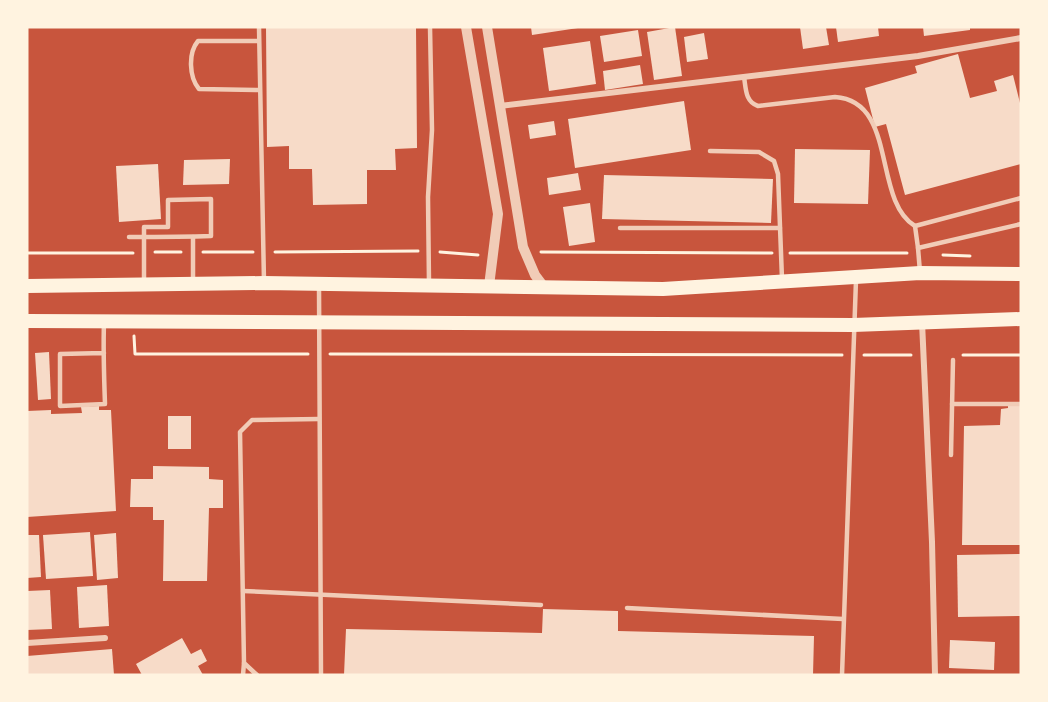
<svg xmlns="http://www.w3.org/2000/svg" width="1048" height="702" viewBox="0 0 1048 702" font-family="'Roboto Serif',serif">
	<rect width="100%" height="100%" fill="#c8553d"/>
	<g fill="#f7dbc8">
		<path d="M266,27H416L417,148L395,149L396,170H367V204L313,205L312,169H289V146L267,147Z"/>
		<path d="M531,27H578V28L532,35Z"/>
		<path d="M675,27L682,76L654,80L647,32Z"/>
		<path d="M800,27H826L829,45L803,49Z"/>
		<path d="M836,27H878L879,36L838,42Z"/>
		<path d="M923,27H970V30L924,36Z"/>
		<path d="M638,30L642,56L604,62L600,36Z"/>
		<path d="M704,33L708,59L687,62L684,37Z"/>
		<path d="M590,41L596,84L549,91L543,48Z"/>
		<path d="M958,54L970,98L997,91L994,81L1013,75L1021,107V164L905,195L886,124L875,127L865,88L917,73L915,66Z"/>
		<path d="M640,65L643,84L605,90L603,71Z"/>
		<path d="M684,101L691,150L575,168L568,119Z"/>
		<path d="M554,121L556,135L530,139L528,125Z"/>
		<path d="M795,149L870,150L868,204L794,203Z"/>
		<path d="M230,159L229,184L183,185L184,160Z"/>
		<path d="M158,164L161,219L119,222L116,166Z"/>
		<path d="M578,173L581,190L549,195L547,178Z"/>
		<path d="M604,175L773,179L771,223L602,219Z"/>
		<path d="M590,203L595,242L569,246L563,207Z"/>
		<path d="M49,352L51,399L38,400L35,353Z"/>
		<path d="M1008,405H1021V545H962L964,426L1000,425L1001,409L1008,408Z"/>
		<path d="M99,406V410H111L116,511L27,517V411L51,410V414L82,413L81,407Z"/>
		<rect x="168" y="416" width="23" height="33"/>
		<path d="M153,466L209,467V479L223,480V508H209L207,581H163L164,520H153V507H130L131,479H153Z"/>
		<path d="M90,532L93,576L46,579L43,535Z"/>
		<path d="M116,533L118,578L97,580L94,535Z"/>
		<path d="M27,535H39L41,577L27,578Z"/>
		<path d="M1021,554V616L958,617L957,555Z"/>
		<path d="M107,585L109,626L79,628L77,587Z"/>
		<path d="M50,590L52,629L27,630V591Z"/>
		<path d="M543,609L618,611V631L814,636L813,675H344L346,629L542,633Z"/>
		<path d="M182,638L191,654L201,649L207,661L198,666L203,675H142L136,664Z"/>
		<path d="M950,640L995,642L994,670L949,668Z"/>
		<path d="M112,649L114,675H27V656Z"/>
	</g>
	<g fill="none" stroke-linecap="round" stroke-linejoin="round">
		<g stroke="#fff3e0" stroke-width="3">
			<path d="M155,252H181"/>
			<path d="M203,252H253"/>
			<path d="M275,252L418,251"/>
			<path d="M440,252L478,255"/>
			<path d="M541,252L772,253"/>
			<path d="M27,253H133"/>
			<path d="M790,253H907"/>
			<path d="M943,255L970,256"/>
			<path d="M134,336L135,354H308"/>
			<path d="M330,354L842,355"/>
			<path d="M864,355H911"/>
			<path d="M963,355H1021"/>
		</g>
		<g stroke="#f1ccb7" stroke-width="4.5">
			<path d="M259,27L264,282"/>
			<path d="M258,41H198C188,53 189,77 199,89L259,90"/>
			<path d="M744,77C746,88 745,102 758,106L835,97C898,101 872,200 915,226"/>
			<path d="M710,151L759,152L774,161L778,174L782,279"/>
			<path d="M1021,198L915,226L918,248L1021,224"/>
			<path d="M620,228H780"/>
			<path d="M129,237C157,237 184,237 211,236V199L168,200V227H144V282"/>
			<path d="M193,237V282"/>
			<path d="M918,248L920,272"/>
			<path d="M429,283L428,197L432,130L430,27"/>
			<path d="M319,286L321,675"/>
			<path d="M104,323C103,350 104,377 105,404L60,406V354L104,353"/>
			<path d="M952,404H1021"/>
			<path d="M951,455L953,360"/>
			<path d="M243,591L541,605"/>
			<path d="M627,608L843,619"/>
			<path d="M243,675L244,663"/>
			<path d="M257,675L244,663L240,432L252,420L319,419"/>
			<path d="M842,675L856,280"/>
		</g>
		<g stroke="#f1ccb7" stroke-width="6">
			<path d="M500,106L918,56L1021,38"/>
			<path d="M922,322L932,542L935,675"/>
			<path d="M27,643L105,638"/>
		</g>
		<g stroke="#f1ccb7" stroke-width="10">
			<path d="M466,27L498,214L489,286"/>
			<path d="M487,27L523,247L535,275L544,287"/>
		</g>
		<g stroke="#fff3e0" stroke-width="14">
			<path d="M27,286L264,283L663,289L920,273L1021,274"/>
			<path d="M27,321L853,325L1021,319"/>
		</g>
	</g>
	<rect width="1048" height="702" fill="none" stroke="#fff3e0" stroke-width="57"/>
</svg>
